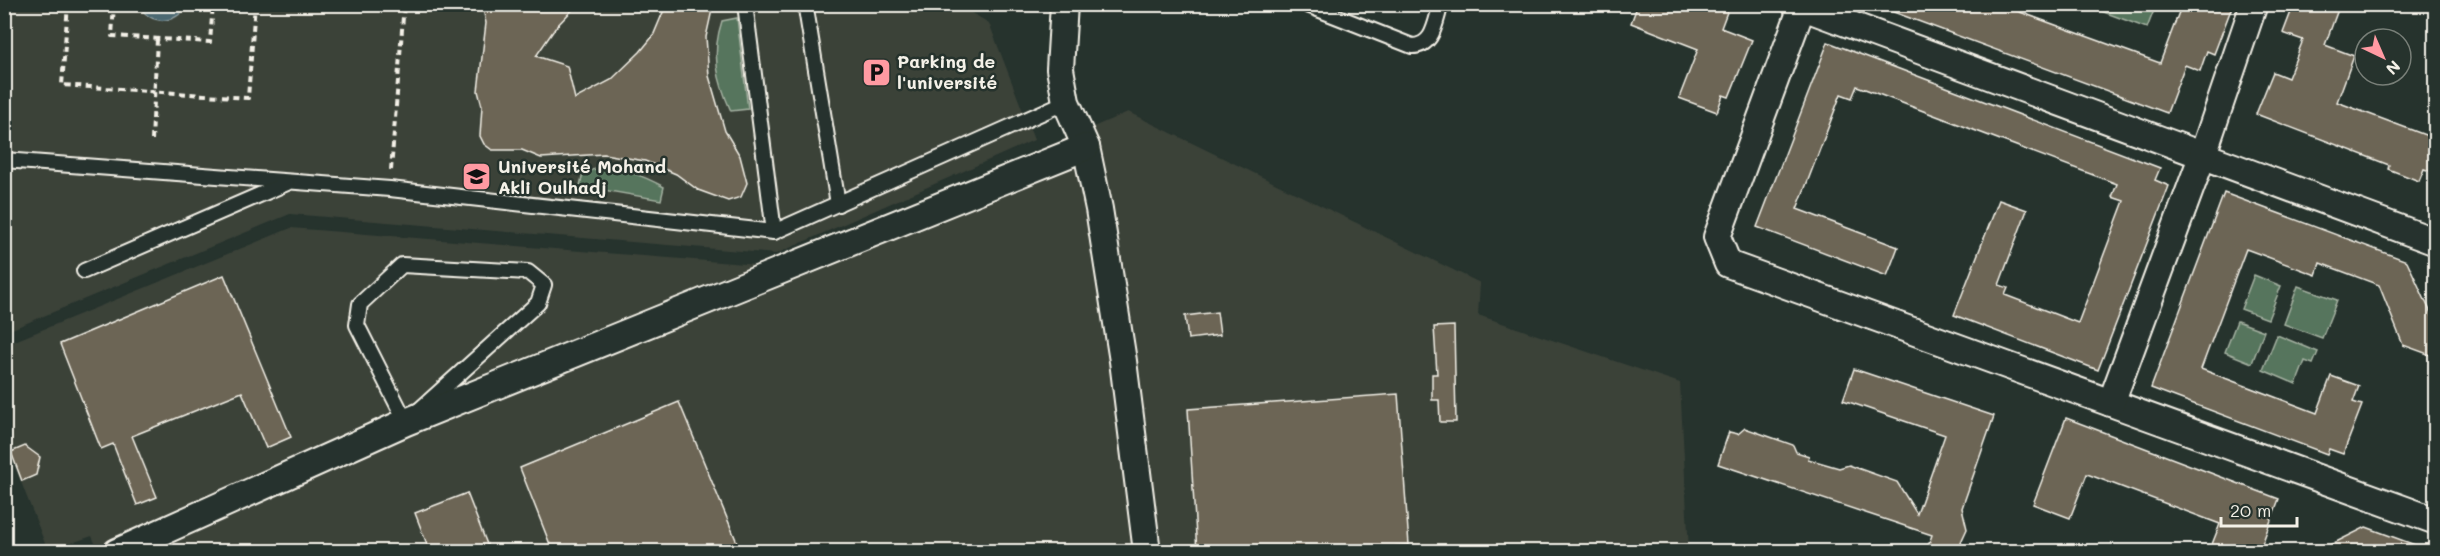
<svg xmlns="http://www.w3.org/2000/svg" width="2440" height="556" viewBox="0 0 2440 556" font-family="Mali,sans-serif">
	<rect width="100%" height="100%" fill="#26332d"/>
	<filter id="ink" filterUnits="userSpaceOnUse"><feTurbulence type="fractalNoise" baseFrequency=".0167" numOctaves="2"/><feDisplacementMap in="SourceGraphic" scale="12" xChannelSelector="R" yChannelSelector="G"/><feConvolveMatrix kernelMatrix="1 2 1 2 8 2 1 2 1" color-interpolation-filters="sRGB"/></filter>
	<g filter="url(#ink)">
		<g fill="#3b4239">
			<path d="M5,5H958L989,23L1034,140L776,254L290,214L5,332Z"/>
			<path d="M1128,112L1480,283L1478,315L1680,383L1689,551L99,552L92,536L48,551L5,441V345L291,228L770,266Z"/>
		</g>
		<g fill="#56745d" stroke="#a5b2a2" stroke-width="1.5">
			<path d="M2094,5V4L2156,5L2147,28L2093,8Z"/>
			<path d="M737,18L748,109L731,111C717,80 711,54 722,21Z"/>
			<path d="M600,168C625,169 642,175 664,187L661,200L580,186L583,172Z"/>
			<path d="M2254,275L2281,286L2268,319L2241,309Z"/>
			<path d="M2298,286L2337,300L2322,338L2284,324Z"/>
			<path d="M2237,321L2264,331L2252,363L2225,352Z"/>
			<path d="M2277,335L2318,352L2313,364L2305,361L2296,384L2263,370Z"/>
		</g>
		<path fill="#4c6972" stroke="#8f9fa1" stroke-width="1.5" d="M139,5H187C176,25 150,26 139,5Z"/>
		<g fill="#6c6555" stroke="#f4f1e8" stroke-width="1.5">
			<path d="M482,4H578L556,27L536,56L567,66L575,99L611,80L640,52L653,36L666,5L712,10L706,37L709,76L725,131L740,156L747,183L741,197L728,201L698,190L676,174L645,161L604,154L541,158L522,150H492L484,144L480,136L482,106L478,91L486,23Z"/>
			<path d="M1638,4H1730L1721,28L1752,40L1729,97L1723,95L1717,112L1679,98L1698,49L1631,23Z"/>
			<path d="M1881,4H1998L2160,63L2182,4H2233L2214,54L2207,51L2200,71L2185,65L2167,113L1880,7Z"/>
			<path d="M2294,4H2340L2325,45L2354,56L2337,102L2436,139V173L2424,169L2419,181L2388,169L2389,165L2256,114L2273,72L2288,78L2303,40L2283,33Z"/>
			<path d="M1828,42L2160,168L2155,180L2169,186L2098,370L1954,315L1999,200L2027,210L1999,285L2008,288L2005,295L2078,323L2124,201L2112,197L2117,184L1857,86L1852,98L1841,94L1797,209L1898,247L1887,276L1757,227Z"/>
			<path d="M2224,193L2407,261L2436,324V357L2403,345L2379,285L2320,263L2316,275L2246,249L2201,369L2317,413L2331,376L2359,386L2353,402L2362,405L2343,454L2329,449L2327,454L2151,388Z"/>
			<path d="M224,275L291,437L266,448L242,392L132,436L157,497L137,505L113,444L101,449L60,344Z"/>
			<path d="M1217,312L1220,335L1188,339L1185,316Z"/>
			<path d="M1454,326L1456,422H1440L1439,400H1432V374H1437L1434,327Z"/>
			<path d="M1854,369L1994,416L1962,508L1967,529L1961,542L1965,552H1926L1932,535L1718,464L1729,432L1738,434L1745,428L1793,445L1796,452L1809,456L1808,459L1839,468L1849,465L1897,482L1917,514L1945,435L1843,400Z"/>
			<path d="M1398,394L1409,545L1396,546V552H1197L1188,409Z"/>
			<path d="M679,402L741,552H553L520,468Z"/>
			<path d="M2066,418L2279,499L2259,552H2209L2220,524L2087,474L2070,518L2033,504Z"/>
			<path d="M25,446L40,457L36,475L22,481L11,452Z"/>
			<path d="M467,493L490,552H430L415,513Z"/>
			<path d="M2366,527L2426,549V552H2316Z"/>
		</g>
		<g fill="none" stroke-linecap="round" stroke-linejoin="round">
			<defs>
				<g id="service">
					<path d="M745,4L774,232"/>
					<path d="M1305,4L1412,46C1434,46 1435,22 1441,4"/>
					<path d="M806,9L838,204"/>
					<path d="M4,160L390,189L774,232L1066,102"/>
					<path d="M402,265L528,272L544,285L538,303L406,422L357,325L360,304Z"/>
					<path d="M84,271L287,183"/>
				</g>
				<g id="minor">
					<path d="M1064,4L1060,69L1066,102L1086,147L1099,209L1123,361L1147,552"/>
					<path d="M1795,4L2436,242"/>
					<path d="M1802,7L1717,237L1728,264L2436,521"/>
					<path d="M2111,403L2202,157L2254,4"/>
					<path d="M117,552L406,422L1086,147"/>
				</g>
			</defs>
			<use href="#service" stroke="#f4f1e8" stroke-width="18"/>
			<use href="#minor" stroke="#f4f1e8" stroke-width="30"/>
			<g stroke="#f4f1e8" stroke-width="4" stroke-dasharray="6 4.5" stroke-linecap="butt">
				<path d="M68,4L62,85L248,98L255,4"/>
				<path d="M114,4L112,36L210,42L213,4"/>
				<path d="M377,4L457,9"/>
				<path d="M152,140L157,39"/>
				<path d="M391,170L404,4"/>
			</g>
			<use href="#service" stroke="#26332d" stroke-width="14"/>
			<use href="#minor" stroke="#26332d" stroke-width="26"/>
		</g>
	</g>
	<defs>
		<symbol id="parking-square" viewBox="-11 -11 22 22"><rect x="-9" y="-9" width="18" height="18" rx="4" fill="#ff9aa2" stroke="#26332d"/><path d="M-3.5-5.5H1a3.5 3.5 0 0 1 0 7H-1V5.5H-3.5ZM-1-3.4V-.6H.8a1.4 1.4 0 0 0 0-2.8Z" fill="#111"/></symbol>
		<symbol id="university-square" viewBox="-11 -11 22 22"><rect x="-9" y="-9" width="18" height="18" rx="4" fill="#ff9aa2" stroke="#26332d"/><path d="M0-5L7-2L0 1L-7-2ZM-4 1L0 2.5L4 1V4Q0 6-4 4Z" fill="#111"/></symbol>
	</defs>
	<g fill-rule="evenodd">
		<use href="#parking-square" x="860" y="56" width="33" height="33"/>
		<use href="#university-square" x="460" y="160" width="33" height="33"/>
	</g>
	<g text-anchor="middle" stroke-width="5" stroke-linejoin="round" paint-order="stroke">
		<g font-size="18" font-weight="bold" fill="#f4f1e8" stroke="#26332d" text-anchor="start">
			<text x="897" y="68">Parking de<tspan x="897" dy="21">l'université</tspan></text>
			<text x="498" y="173">Université Mohand<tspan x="498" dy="21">Akli Oulhadj</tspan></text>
		</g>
	</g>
	<rect width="2440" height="556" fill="none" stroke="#26332d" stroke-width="24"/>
	<rect x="12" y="12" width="2416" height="532" fill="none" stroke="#f4f1e8" stroke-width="2" filter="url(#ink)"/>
	<g transform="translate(2383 57) rotate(136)"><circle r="28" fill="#26332d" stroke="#787f78" stroke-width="1.5"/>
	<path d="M0-4.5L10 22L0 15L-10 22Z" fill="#ff9aa2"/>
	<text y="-9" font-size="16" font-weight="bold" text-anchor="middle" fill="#f4f1e8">N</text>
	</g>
	<path d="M2221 517v9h76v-9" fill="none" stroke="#f4f1e8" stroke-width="3"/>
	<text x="2230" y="517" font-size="18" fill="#f4f1e8" stroke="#26332d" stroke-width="4.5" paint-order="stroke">20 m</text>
</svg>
